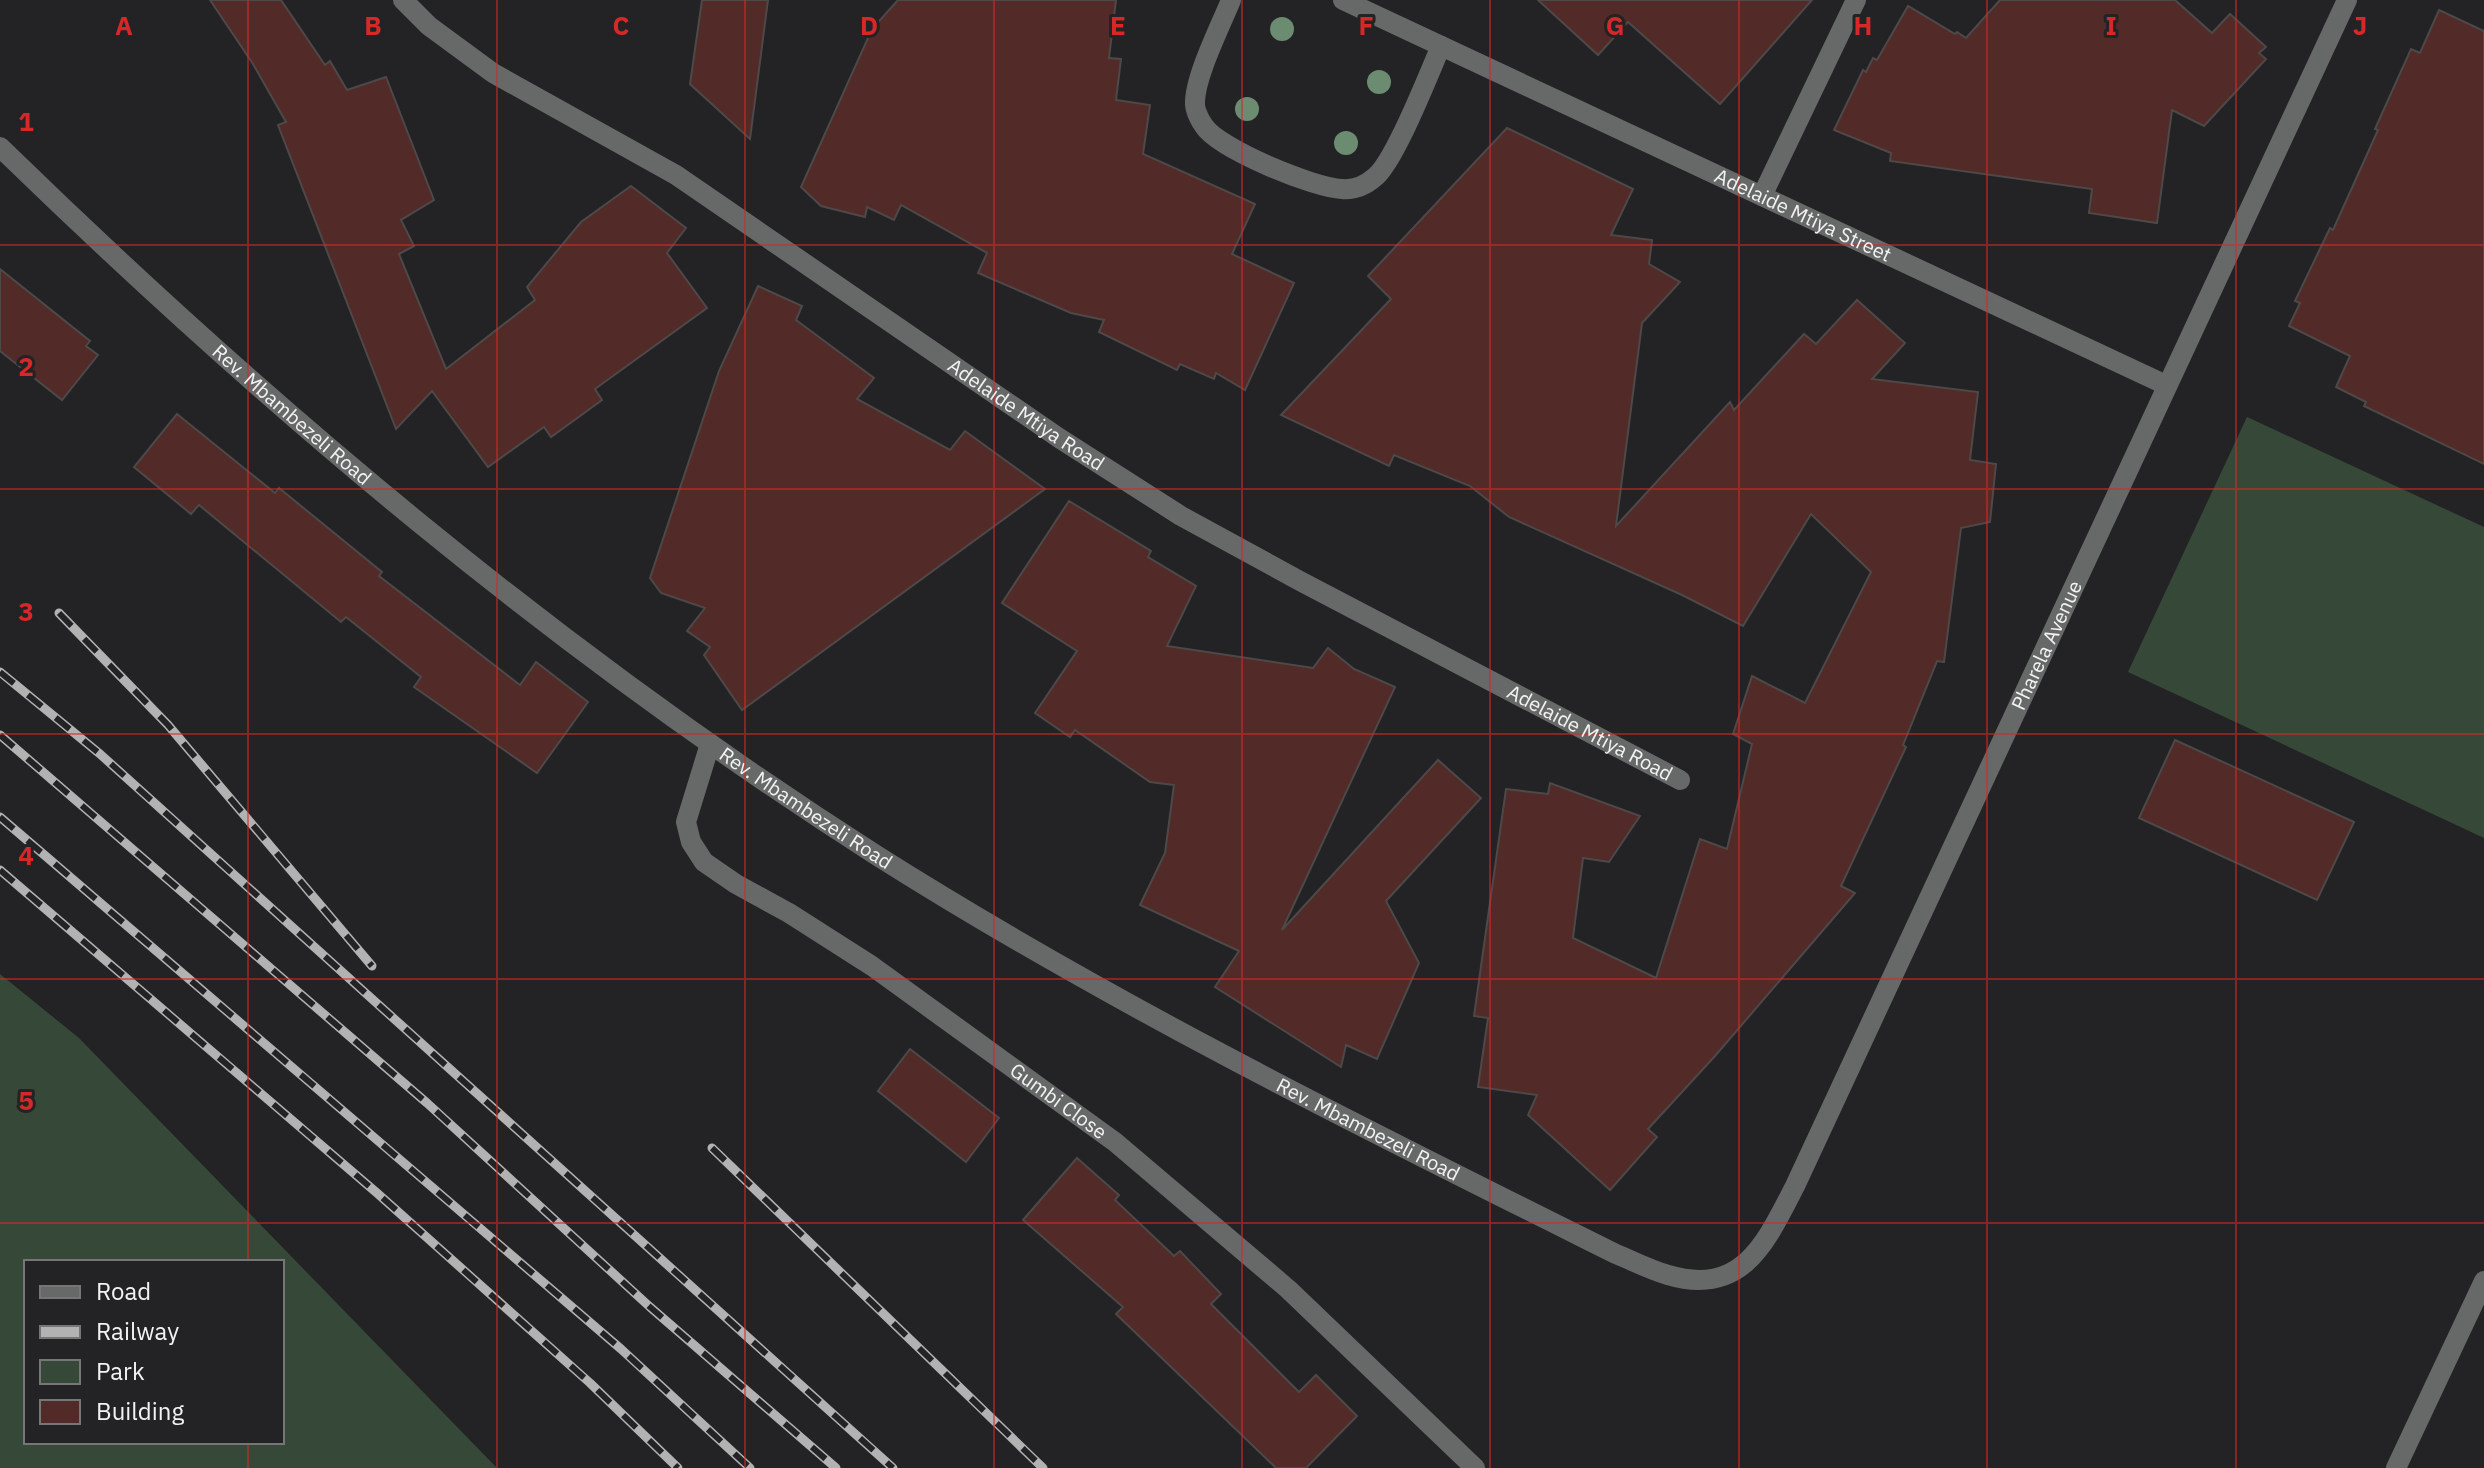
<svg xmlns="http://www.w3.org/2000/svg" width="2484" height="1468" viewBox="0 0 2484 1468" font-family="'IBM Plex Sans',sans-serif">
	<rect width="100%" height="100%" fill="#232224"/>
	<g fill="#364939" fill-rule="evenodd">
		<path d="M2247,417L2484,527V838L2128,672Z"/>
		<path d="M0,974L79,1038L497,1468H0ZM26,1262H282V1442H26Z"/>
	</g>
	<g fill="#522a27" stroke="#4d4949" stroke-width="2">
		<path d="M210,0H281L325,65L330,61L347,90L386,77L434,200L401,220L414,246L399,254L446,369L535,300L527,287L581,222L631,186L686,228L667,253L707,308L595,389L602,400L551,437L544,427L488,467L432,391L396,429L278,125L286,122L253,64Z"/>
		<path d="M702,0H768L750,139L690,84Z"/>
		<path d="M898,0H1116L1109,58L1121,59L1116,100L1150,105L1143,154L1255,204L1232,254L1294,283L1245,390L1216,373L1214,379L1180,364L1177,370L1099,332L1104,320L1071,313L978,273L987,253L901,205L894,220L867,207L865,217L821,206L801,187L872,29Z"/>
		<path d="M1538,0H1812L1720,104L1628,22L1598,55Z"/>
		<path d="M2000,0H2175L2212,33L2230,14L2266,47L2259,53L2266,59L2204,126L2172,110L2157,223L2089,213L2092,189L1890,161L1891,153L1834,130L1863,70L1866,72L1873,58L1877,60L1908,6L1955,34L1957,32L1966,38Z"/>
		<path d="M2439,10L2484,31V464L2364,406L2366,402L2336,387L2350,356L2289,326L2300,303L2295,301L2330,228L2333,230L2378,130L2375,129L2411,49L2420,53Z"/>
		<path d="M1507,128L1633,189L1611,235L1652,240L1649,264L1680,282L1642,323L1616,526L1730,402L1734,410L1804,334L1816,344L1857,300L1905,343L1872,379L1978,392L1970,460L1996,464L1990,522L1961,528L1944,662L1937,661L1903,745L1906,747L1841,886L1855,893L1715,1056L1648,1129L1657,1137L1610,1190L1528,1115L1537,1095L1478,1087L1488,1018L1474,1016L1506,789L1548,794L1550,783L1640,816L1609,862L1583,858L1573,938L1656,978L1700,839L1727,849L1752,744L1733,734L1752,676L1805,703L1871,572L1811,514L1743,626L1682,595L1509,517L1470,486L1394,455L1389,466L1281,415L1391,299L1368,276Z"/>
		<path d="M0,269L90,341L86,346L98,355L62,400L0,351Z"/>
		<path d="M758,286L802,306L796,320L874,378L857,399L950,450L965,431L1045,489L742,710L704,655L710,647L687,631L705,608L661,593L650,578L719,371Z"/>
		<path d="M177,414L275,493L279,488L382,572L379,576L520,685L536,662L588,702L537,773L414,687L421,677L346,617L341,622L199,505L191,514L134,467Z"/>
		<path d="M1069,501L1151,551L1148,557L1196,586L1167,646L1313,668L1328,648L1354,669L1395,687L1282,930L1438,760L1481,798L1386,901L1419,963L1377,1059L1346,1045L1341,1067L1215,987L1239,951L1140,905L1165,853L1174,785L1150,782L1075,730L1070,737L1035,713L1077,651L1002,603Z"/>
		<path d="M2175,740L2354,822L2317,900L2139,818Z"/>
		<path d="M910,1049L999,1118L966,1162L878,1091Z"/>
		<path d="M1077,1158L1119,1195L1115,1200L1174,1256L1180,1251L1221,1294L1211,1304L1299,1392L1316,1375L1357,1416L1306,1468H1276L1116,1314L1123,1307L1023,1220Z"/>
	</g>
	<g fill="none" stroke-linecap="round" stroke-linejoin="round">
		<g stroke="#676969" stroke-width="20">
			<path id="s1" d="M403,0L429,26L493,73L676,175L1059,438L1181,516L1300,581L1680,780"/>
			<path d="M1231,0C1221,25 1194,78 1195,104C1195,110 1200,121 1204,126C1219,149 1314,188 1342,189C1354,190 1366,185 1375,177C1395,161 1429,73 1441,46"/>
			<path id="s2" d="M1343,0L2166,385"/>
			<path id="s3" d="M0,147C270,410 558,652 876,855C1113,1005 1365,1129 1616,1254C1633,1261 1650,1270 1668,1275C1743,1297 1766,1242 1795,1186L2347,0"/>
			<path d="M1762,196L1856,0"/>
			<path id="s4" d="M710,744L686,822L691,842L704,862L736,884L789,913L872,966L1115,1142L1288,1289L1475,1468"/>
			<path d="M2396,1468L2484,1281"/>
		</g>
		<defs>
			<g id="rail">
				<path d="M59,613L168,725L372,966"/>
				<path d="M0,672L100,754L893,1468"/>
				<path d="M0,735L427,1103L650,1307L836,1468"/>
				<path d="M0,817L621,1349L750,1468"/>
				<path d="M0,870L377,1193L590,1383L678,1468"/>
				<path d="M712,1148L1043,1468"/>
			</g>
		</defs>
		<use href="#rail" stroke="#b2b2b3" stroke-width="9"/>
		<use href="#rail" stroke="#232224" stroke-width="6" stroke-dasharray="18" stroke-linecap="butt"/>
	</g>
	<g fill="#6c8c72">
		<circle cx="1282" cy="29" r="12"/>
		<circle cx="1379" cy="82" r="12"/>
		<circle cx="1247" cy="109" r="12"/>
		<circle cx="1346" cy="143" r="12"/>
	</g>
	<path fill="none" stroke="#d62828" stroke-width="2" stroke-opacity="0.55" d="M248,0V1262M497,0V1468M745,0V1468M994,0V1468M1242,0V1468M1490,0V1468M1739,0V1468M1987,0V1468M2236,0V1468M0,245H2484M0,489H2484M0,734H2484M0,979H2484M0,1223H2484M248,1442V1468"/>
	<g text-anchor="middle" stroke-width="6" stroke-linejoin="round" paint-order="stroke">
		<g font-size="20" fill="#f3f3f4" stroke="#232224">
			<text dy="7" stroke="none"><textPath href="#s2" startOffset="508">Adelaide Mtiya Street</textPath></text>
			<text dy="7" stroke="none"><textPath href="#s1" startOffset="750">Adelaide Mtiya Road</textPath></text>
			<text dy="7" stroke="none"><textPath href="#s3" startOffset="396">Rev. Mbambezeli Road</textPath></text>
			<text dy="7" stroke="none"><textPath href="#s3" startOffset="2796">Pharela Avenue</textPath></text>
			<text dy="7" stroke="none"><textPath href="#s1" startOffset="1398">Adelaide Mtiya Road</textPath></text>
			<text dy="7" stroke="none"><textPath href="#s3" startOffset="1044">Rev. Mbambezeli Road</textPath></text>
			<text dy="7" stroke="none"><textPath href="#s4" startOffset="554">Gumbi Close</textPath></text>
			<text dy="7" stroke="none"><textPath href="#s3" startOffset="1692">Rev. Mbambezeli Road</textPath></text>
		</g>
	</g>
	<g font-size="26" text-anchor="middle" font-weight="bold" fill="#d62828" stroke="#232224" stroke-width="6" stroke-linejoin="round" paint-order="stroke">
		<text x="124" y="35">A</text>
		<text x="373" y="35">B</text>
		<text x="621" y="35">C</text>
		<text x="869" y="35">D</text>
		<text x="1118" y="35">E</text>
		<text x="1366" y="35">F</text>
		<text x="1615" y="35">G</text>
		<text x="1863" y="35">H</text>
		<text x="2111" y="35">I</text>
		<text x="2360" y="35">J</text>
		<text x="26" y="131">1</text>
		<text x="26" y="376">2</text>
		<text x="26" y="621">3</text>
		<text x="26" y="865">4</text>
		<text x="26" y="1110">5</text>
	</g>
	<rect x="24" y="1260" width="260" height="184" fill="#232224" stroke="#767677" stroke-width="2"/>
	<rect x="40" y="1286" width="40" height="12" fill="#676969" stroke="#767677" stroke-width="2"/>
	<text x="96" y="1300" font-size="24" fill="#f3f3f4">Road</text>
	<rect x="40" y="1326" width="40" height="12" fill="#b2b2b3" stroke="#767677" stroke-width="2"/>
	<text x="96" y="1340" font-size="24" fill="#f3f3f4">Railway</text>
	<rect x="40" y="1360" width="40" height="24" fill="#364939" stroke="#767677" stroke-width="2"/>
	<text x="96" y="1380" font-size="24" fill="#f3f3f4">Park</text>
	<rect x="40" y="1400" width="40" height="24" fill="#522a27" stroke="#767677" stroke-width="2"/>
	<text x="96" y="1420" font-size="24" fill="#f3f3f4">Building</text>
</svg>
